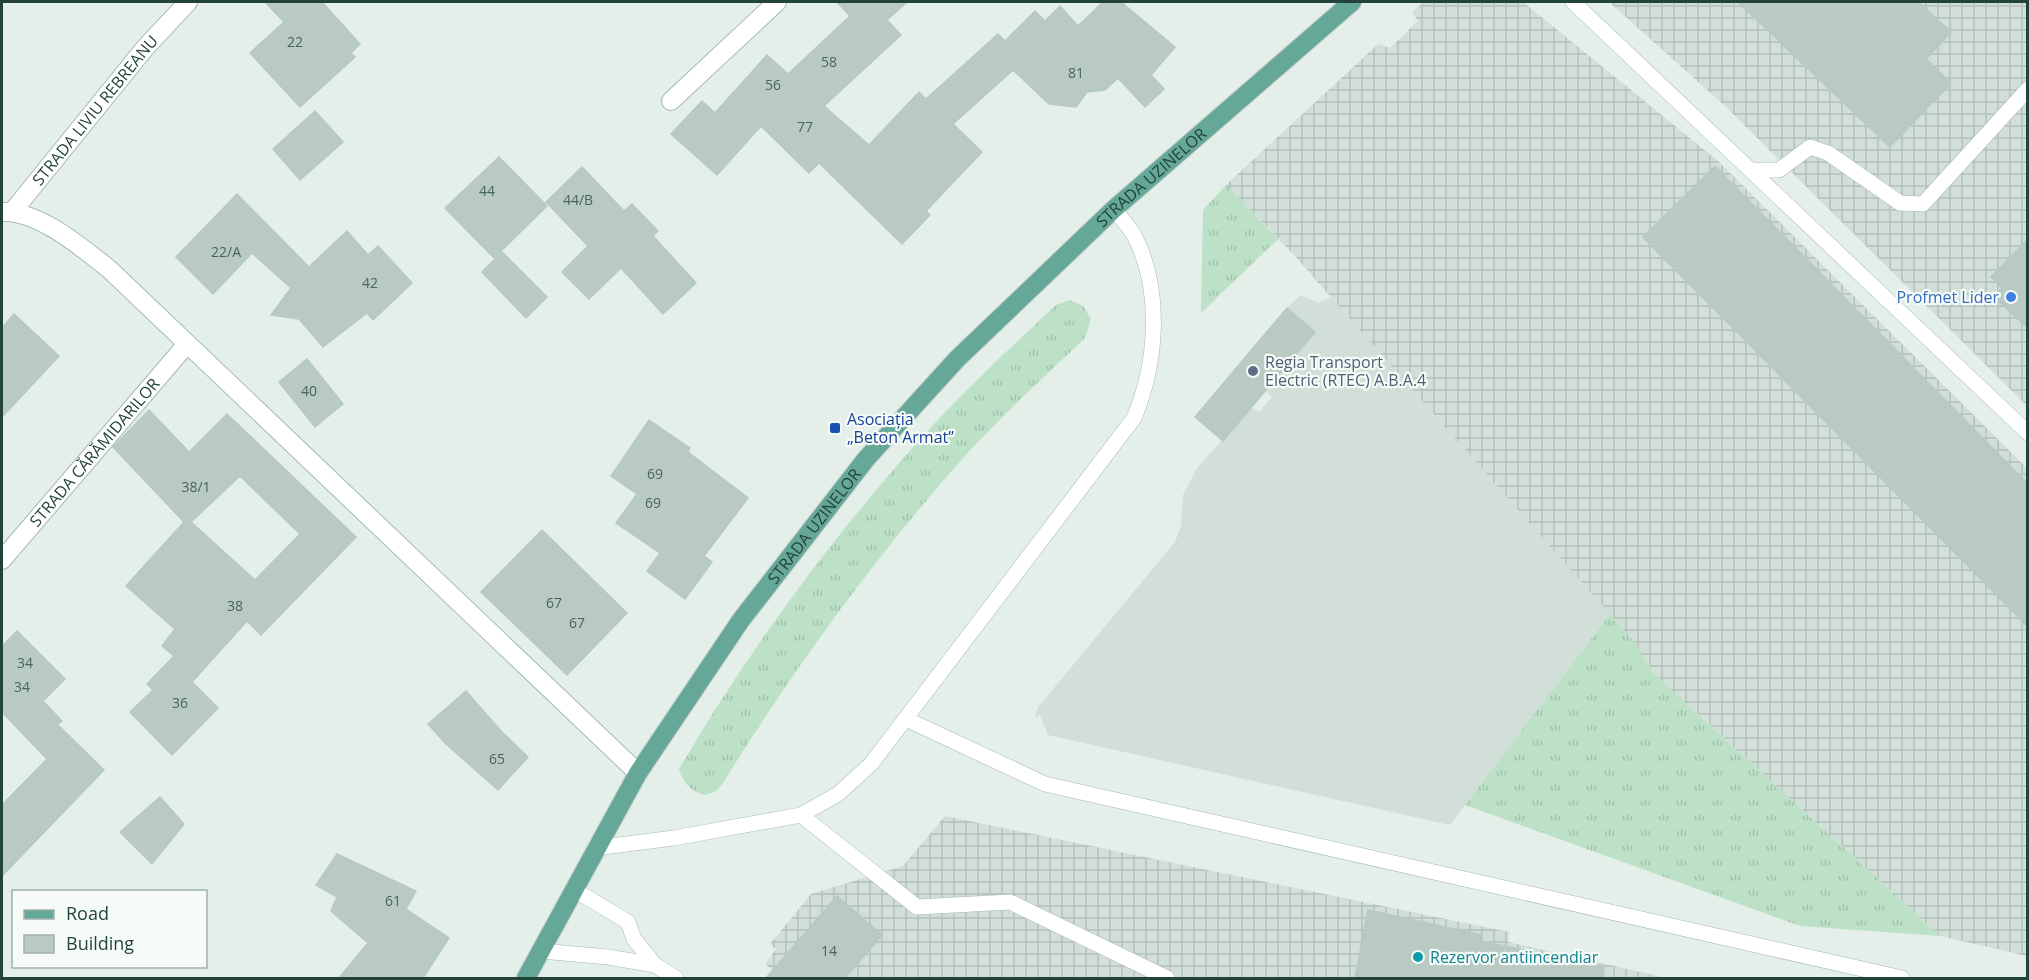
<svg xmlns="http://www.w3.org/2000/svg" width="2029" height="980" viewBox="0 0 2029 980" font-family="'Open Sans',sans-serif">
	<defs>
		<pattern id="industrial-grid" width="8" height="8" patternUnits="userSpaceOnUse" patternTransform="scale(1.5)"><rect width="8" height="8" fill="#d2dfd9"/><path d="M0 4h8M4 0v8" fill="none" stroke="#b4c1bb"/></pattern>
		<pattern id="grass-tufts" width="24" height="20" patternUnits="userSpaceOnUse" patternTransform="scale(1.5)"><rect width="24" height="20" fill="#bce1c7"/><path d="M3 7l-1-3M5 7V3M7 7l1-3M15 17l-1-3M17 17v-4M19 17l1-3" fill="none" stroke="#a1c2ac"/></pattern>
	</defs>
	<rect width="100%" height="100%" fill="#e4efea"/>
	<path fill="#d2dfd9" d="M1301,295L1319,303L1331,297L1610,614L1450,825L1048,735L1040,715L1036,718L1035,714L1039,706L1175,542L1181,526L1183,495L1197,468L1252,407L1259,412L1272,397L1266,391L1315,333L1287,308Z"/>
	<g fill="url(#industrial-grid)">
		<path d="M1424,2H1523L1718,161L2027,468V956L1940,936L1654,674L1636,644L1293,254L1226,185L1378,44L1390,48L1418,21L1412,12Z"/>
		<path d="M1609,2H2027V406L1725,106Z"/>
		<path d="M945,816L1509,932L1508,942L1667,978H782L765,964L776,949L770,944L811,894L903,866Z"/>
	</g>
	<g fill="url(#grass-tufts)">
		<path d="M1226,185L1278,239L1201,313L1203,210Z"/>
		<path d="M1070,300L1083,306L1091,319L1085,338C1044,377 1002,415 965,456C873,559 794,669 721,786L715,792L704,795C690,791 683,782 679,769C751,646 839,527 936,422C974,381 1016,343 1056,305Z"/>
		<path d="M1610,614L1636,644L1654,674L1940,936L1800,926L1465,805Z"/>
	</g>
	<g fill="#b9cac3" stroke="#b6c9c2" stroke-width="1.5" fill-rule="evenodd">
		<path d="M265,2H322L360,44L351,53L355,57L300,107L250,53L284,22Z"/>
		<path d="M837,2H907L887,20L901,35L824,106L869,145L919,92L926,99L998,34L1005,41L1035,11L1045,21L1060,6L1078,26L1103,2H1121L1175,47L1151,75L1164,89L1145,107L1118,78L1105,90L1087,92L1076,107L1049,104L1013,70L953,124L982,152L926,211L930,215L902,244L819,163L809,173L761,126L717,175L671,134L702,101L715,113L767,55L788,74L850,16Z"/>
		<path d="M1738,2H1918L1951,32L1926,59L1951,83L1890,147Z"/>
		<path d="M315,111L343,142L300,180L273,149Z"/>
		<path d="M499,157L547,206L494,258L445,208Z"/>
		<path d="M1715,166L2028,484V627L1643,237Z"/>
		<path d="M582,167L624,211L632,204L658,231L653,236L696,283L663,314L621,268L589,299L562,272L588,246L546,202Z"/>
		<path d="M237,194L309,267L347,231L368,255L378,246L412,283L373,320L367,313L323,347L299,319L271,315L291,288L252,253L213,294L176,257Z"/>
		<path d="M2028,239V328L1994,297L2002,288L1991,277Z"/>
		<path d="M502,252L547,297L526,318L482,272Z"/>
		<path d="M1287,308L1315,332L1223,441L1195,417Z"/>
		<path d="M14,314L59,356L2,417V328Z"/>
		<path d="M307,359L343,404L315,427L279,382Z"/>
		<path d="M149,410L189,452L227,414L356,537L261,635L247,621L192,682L218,708L172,755L130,712L153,690L147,684L174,656L162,646L175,629L126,586L184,522L113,447ZM240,476L300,534L255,580L191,522Z"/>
		<path d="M649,420L690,448L688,452L748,498L704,556L712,562L685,599L647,571L660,553L616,523L637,494L611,476Z"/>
		<path d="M542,530L627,613L567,675L481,592Z"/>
		<path d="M17,631L65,679L43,701L62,721L57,724L104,770L2,876V805L47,759L2,712V646Z"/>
		<path d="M466,691L501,731L528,757L498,790L446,744L428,724Z"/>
		<path d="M160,797L184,824L152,864L120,832Z"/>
		<path d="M337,854L416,891L406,909L449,938L423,978H339L368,943L331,911L337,897L316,885Z"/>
		<path d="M837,896L882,935L845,978H766Z"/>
		<path d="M1368,910L1482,935L1480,941L1604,966L1603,978H1355Z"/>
	</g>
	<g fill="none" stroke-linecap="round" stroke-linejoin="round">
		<defs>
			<g id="lane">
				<path d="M1573,2L2028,433"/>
				<path d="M1753,170H1779L1810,147L1828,153L1900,203L1923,204L2028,89"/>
				<path d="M906,719L1045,784L1902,978"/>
				<path d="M801,815L917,907L1010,902L1167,978"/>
				<path d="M595,848L674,838L801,815L838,794L871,764L1134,418C1157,363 1162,293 1136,239C1131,228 1121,219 1114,209"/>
				<path d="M573,889L628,922L634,939L655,965L676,978"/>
				<path d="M541,951L608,957L655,965"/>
			</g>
			<g id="street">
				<path d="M671,101L777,2"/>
				<path id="s1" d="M13,211L145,48L188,2"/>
				<path id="s2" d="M2,560L187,344"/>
			</g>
			<path id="secondary" d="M2,212C38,210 81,247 109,269L638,773"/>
			<g id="primary">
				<path id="s3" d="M526,978L638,773L741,620L866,459L957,359L1114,209L1352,2"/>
			</g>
		</defs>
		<use href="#lane" stroke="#a6b8b2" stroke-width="16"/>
		<use href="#street" stroke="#a6b8b2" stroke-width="20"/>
		<use href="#secondary" stroke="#a2bcb3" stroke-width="20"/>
		<use href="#primary" stroke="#c1cac8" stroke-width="20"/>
		<use href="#lane" stroke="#fff" stroke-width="15"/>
		<use href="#street" stroke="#fff" stroke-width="18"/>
		<use href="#secondary" stroke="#fff" stroke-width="18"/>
		<use href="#primary" stroke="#65a898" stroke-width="18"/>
	</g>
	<circle fill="#3f7fe0" stroke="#f6fbf8" stroke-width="2" cx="2011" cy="297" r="6"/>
	<circle fill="#5c6f8a" stroke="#f6fbf8" stroke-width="2" cx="1253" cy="371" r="6"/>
	<rect fill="#1a4fb4" stroke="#f6fbf8" stroke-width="2" x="829" y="422" width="12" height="12" rx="3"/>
	<circle fill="#0f9aa8" stroke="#f6fbf8" stroke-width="2" cx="1418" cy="957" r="6"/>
	<g text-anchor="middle" stroke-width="4.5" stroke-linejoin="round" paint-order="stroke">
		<g font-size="14" fill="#48655c">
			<text x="295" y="47">22</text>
			<text x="829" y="67">58</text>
			<text x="1076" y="78">81</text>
			<text x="773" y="90">56</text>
			<text x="805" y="132">77</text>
			<text x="487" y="196">44</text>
			<text x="578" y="205">44/B</text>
			<text x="226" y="257">22/A</text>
			<text x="370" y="288">42</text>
			<text x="309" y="396">40</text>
			<text x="655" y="479">69</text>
			<text x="196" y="492">38/1</text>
			<text x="653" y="508">69</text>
			<text x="554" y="608">67</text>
			<text x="235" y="611">38</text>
			<text x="577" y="628">67</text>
			<text x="25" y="668">34</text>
			<text x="22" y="692">34</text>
			<text x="180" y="708">36</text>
			<text x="497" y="764">65</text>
			<text x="393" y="906">61</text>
			<text x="829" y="956">14</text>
		</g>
		<g font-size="16" fill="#22433a" stroke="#f6fbf8">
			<text dy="6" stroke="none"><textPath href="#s1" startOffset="130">STRADA LIVIU REBREANU</textPath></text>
			<text dy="6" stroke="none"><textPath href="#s3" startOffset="1023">STRADA UZINELOR</textPath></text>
			<text dy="6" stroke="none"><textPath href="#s2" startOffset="142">STRADA CĂRĂMIDARILOR</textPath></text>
			<text dy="6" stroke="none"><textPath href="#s3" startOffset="537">STRADA UZINELOR</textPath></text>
		</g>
		<g font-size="16" fill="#366cbe" stroke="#f6fbf8" text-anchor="end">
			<text x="1999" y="303">Profmet Lider</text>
		</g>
		<g font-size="16" fill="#4e5e75" stroke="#f6fbf8" text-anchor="start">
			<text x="1265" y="368">Regia Transport<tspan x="1265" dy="18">Electric (RTEC) A.B.A.4</tspan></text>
		</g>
		<g font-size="16" fill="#164399" stroke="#f6fbf8" text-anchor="start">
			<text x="847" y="425">Asociația<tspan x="847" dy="18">„Beton Armat”</tspan></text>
		</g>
		<g font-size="16" fill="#0d838f" stroke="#f6fbf8" text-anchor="start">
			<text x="1430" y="963">Rezervor antiincendiar</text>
		</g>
	</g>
	<rect width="2029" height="980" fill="none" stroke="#22433a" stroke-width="6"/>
	<rect x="12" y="890" width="195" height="78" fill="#f6fbf8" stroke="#a1b1ac" stroke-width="1.5"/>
	<rect x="24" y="910" width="30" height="9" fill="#65a898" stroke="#a1b1ac" stroke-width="1.5"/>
	<text x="66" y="920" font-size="18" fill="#22433a">Road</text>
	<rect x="24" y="935" width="30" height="18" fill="#b9cac3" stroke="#a1b1ac" stroke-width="1.5"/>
	<text x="66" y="950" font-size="18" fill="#22433a">Building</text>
</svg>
